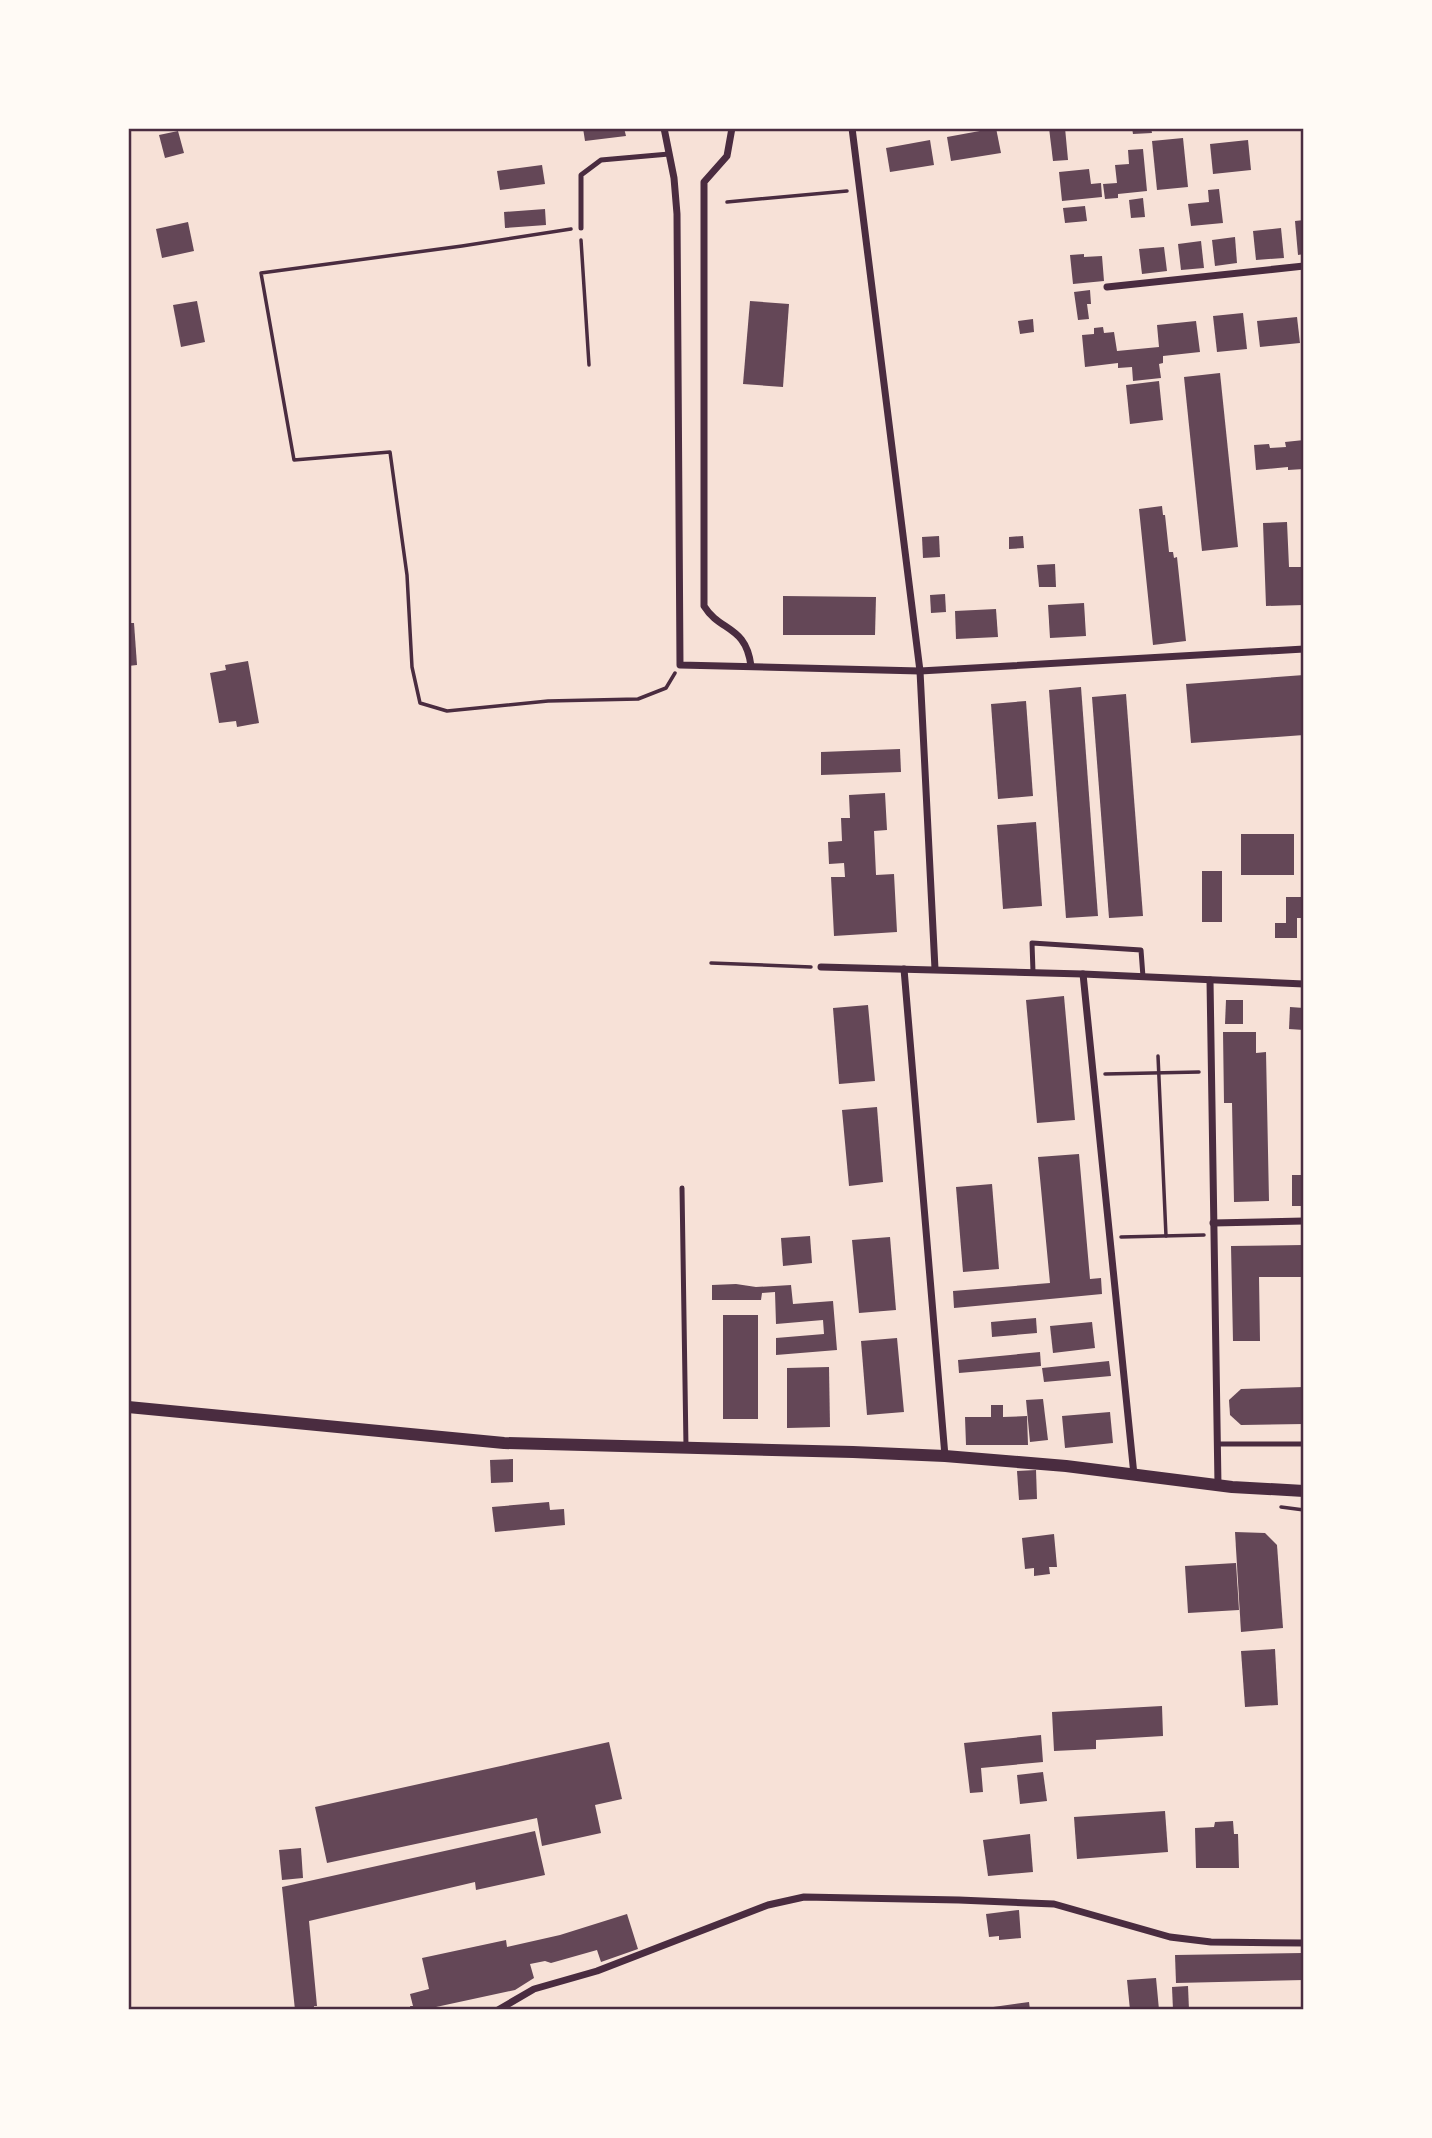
<svg xmlns="http://www.w3.org/2000/svg" width="1432" height="2138" viewBox="0 0 1432 2138" font-family="Cabin,sans-serif">
	<rect width="100%" height="100%" fill="#f7e1d7"/>
	<g fill="#644757">
		<path d="M583,128H624L626,136L585,141Z"/>
		<path d="M996,128L1001,153L951,161L947,137Z"/>
		<path d="M1049,128H1065L1068,160L1053,161Z"/>
		<path d="M1132,128H1151L1152,133L1133,134Z"/>
		<path d="M178,131L184,153L165,158L159,135Z"/>
		<path d="M1183,138L1188,187L1157,190L1152,141Z"/>
		<path d="M930,140L934,165L890,172L886,148Z"/>
		<path d="M1248,140L1251,170L1213,174L1210,144Z"/>
		<path d="M1143,149L1147,191L1118,194V198L1105,199L1103,184L1117,183L1115,165L1129,164L1128,150Z"/>
		<path d="M542,165L545,184L500,190L497,171Z"/>
		<path d="M1089,169L1091,184L1101,183L1102,197L1062,201L1059,172Z"/>
		<path d="M1219,189L1223,223L1191,226L1188,204L1209,202L1208,190Z"/>
		<path d="M1143,198L1145,217L1131,218L1129,200Z"/>
		<path d="M1085,206L1087,221L1065,223L1063,208Z"/>
		<path d="M545,209L546,225L505,228L504,212Z"/>
		<path d="M1304,220V254L1298,255L1295,221Z"/>
		<path d="M188,222L194,251L162,258L156,229Z"/>
		<path d="M1281,228L1284,258L1256,260L1253,231Z"/>
		<path d="M1235,237L1237,263L1215,266L1212,240Z"/>
		<path d="M1201,241L1204,268L1181,270L1178,244Z"/>
		<path d="M1164,247L1167,271L1142,274L1139,249Z"/>
		<path d="M1084,254V257L1102,256L1104,281L1073,284L1070,255Z"/>
		<path d="M1090,290L1091,304H1087L1089,319L1078,320L1074,292Z"/>
		<path d="M197,301L205,342L181,347L173,305Z"/>
		<path d="M750,301L789,304L783,387L743,384Z"/>
		<path d="M1243,313L1247,349L1217,352L1213,316Z"/>
		<path d="M1297,317L1300,343L1260,347L1257,321Z"/>
		<path d="M1033,319L1034,332L1020,334L1018,321Z"/>
		<path d="M1196,321L1200,352L1163,356V363L1159,364L1161,378L1133,381L1132,367L1118,368V363L1085,367L1082,335L1094,334V328L1103,327L1104,333L1114,332L1117,351L1159,347L1157,325Z"/>
		<path d="M1220,373L1238,547L1202,551L1184,377Z"/>
		<path d="M1159,381L1163,420L1130,424L1126,385Z"/>
		<path d="M1304,440V469L1288,470V467L1256,470L1254,445L1269,444L1270,448L1286,447L1285,442Z"/>
		<path d="M1162,506L1163,515H1165L1169,552H1173L1174,558L1177,557L1186,641L1153,645L1139,509Z"/>
		<path d="M1287,522L1289,567H1304V605L1266,606L1263,523Z"/>
		<path d="M939,536L940,557L923,558L922,537Z"/>
		<path d="M1023,536L1024,548L1009,549V537Z"/>
		<path d="M1055,564L1056,587H1039L1037,565Z"/>
		<path d="M945,594L946,612L931,613L930,595Z"/>
		<path d="M783,596L876,597L875,635H783Z"/>
		<path d="M1084,603L1086,636L1050,638L1048,605Z"/>
		<path d="M996,609L998,637L956,639L955,611Z"/>
		<path d="M128,623H134L137,665L128,666Z"/>
		<path d="M248,661L259,723L237,727L236,721L219,723L210,673L226,670L225,665Z"/>
		<path d="M1304,675V735L1191,743L1186,684Z"/>
		<path d="M1081,687L1098,916L1066,918L1049,690Z"/>
		<path d="M1126,694L1143,916L1109,918L1092,697Z"/>
		<path d="M1026,701L1033,796L998,799L991,704Z"/>
		<path d="M900,749L901,772L821,775V752Z"/>
		<path d="M885,793L887,830L874,831L876,875L894,874L897,932L834,936L831,877H845L844,863L829,864L828,842L842,841L841,818H850L849,795Z"/>
		<path d="M1036,822L1042,906L1003,909L997,825Z"/>
		<rect x="1241" y="834" width="53" height="41"/>
		<rect x="1202" y="871" width="20" height="51"/>
		<path d="M1286,897H1304V918H1297V938H1275V923H1286Z"/>
		<path d="M1064,996L1075,1120L1037,1123L1026,1000Z"/>
		<path d="M1226,1000H1243V1024H1225Z"/>
		<path d="M868,1005L875,1081L839,1084L833,1008Z"/>
		<path d="M1290,1007L1304,1008V1030L1289,1029Z"/>
		<path d="M1223,1032H1256V1053L1266,1052L1269,1201L1234,1202L1232,1103H1224Z"/>
		<path d="M877,1107L883,1182L849,1186L842,1110Z"/>
		<path d="M1079,1154L1090,1279L1101,1278L1102,1294L954,1308L953,1291L1050,1283L1038,1157Z"/>
		<rect x="1292" y="1175" width="12" height="31"/>
		<path d="M992,1184L999,1269L963,1272L956,1187Z"/>
		<path d="M810,1236L812,1263L783,1266L781,1238Z"/>
		<path d="M890,1237L896,1310L859,1313L852,1240Z"/>
		<path d="M1304,1245V1277H1259L1260,1341H1233L1231,1246Z"/>
		<path d="M736,1284L756,1287L791,1285L793,1304L833,1301L837,1350L776,1355V1338L824,1334L823,1320L776,1324L775,1292L762,1293L761,1300H712V1285Z"/>
		<rect x="723" y="1315" width="35" height="104"/>
		<path d="M1036,1318L1037,1333L992,1337L991,1322Z"/>
		<path d="M1092,1322L1095,1348L1053,1353L1050,1326Z"/>
		<path d="M897,1338L904,1412L867,1415L861,1341Z"/>
		<path d="M1040,1352L1041,1366L959,1373L958,1360Z"/>
		<path d="M1109,1361L1111,1376L1044,1382L1042,1368Z"/>
		<path d="M829,1367L830,1427L787,1428V1368Z"/>
		<path d="M1304,1387V1424L1241,1425L1230,1415L1229,1400L1241,1389Z"/>
		<path d="M1043,1399L1048,1440L1030,1442L1026,1400Z"/>
		<path d="M991,1405H1003V1417L1027,1416L1028,1445H966L965,1417H991Z"/>
		<path d="M1110,1412L1113,1443L1065,1448L1062,1416Z"/>
		<path d="M513,1459V1482L491,1483L490,1460Z"/>
		<path d="M1036,1470L1037,1499L1019,1500L1017,1471Z"/>
		<path d="M549,1502L550,1510L564,1509L565,1525L495,1532L492,1507Z"/>
		<path d="M1235,1532L1265,1533L1277,1545L1283,1628L1241,1632Z"/>
		<path d="M1054,1534L1057,1567H1049L1050,1574L1034,1576V1568L1025,1569L1022,1538Z"/>
		<path d="M1236,1563L1239,1610L1188,1613L1185,1566Z"/>
		<path d="M1275,1649L1278,1705L1245,1707L1241,1651Z"/>
		<path d="M1162,1706L1163,1736L1096,1740V1749L1054,1751L1052,1712Z"/>
		<path d="M1041,1735L1043,1762L981,1768L983,1792L970,1793L964,1743Z"/>
		<path d="M609,1742L622,1799L595,1805L601,1833L542,1846L537,1818L327,1863L315,1807Z"/>
		<path d="M1043,1772L1047,1801L1020,1804L1017,1775Z"/>
		<path d="M1165,1811L1168,1852L1077,1859L1074,1817Z"/>
		<path d="M1233,1821L1234,1834H1238L1239,1868H1196L1195,1828L1214,1827L1215,1822Z"/>
		<path d="M535,1831L545,1875L476,1890L475,1882L309,1921L317,2006H314V2010H295L282,1887Z"/>
		<path d="M1030,1834L1033,1872L988,1876L983,1840Z"/>
		<path d="M301,1848L303,1878L282,1880L279,1850Z"/>
		<path d="M1019,1910L1021,1938L999,1940V1936L989,1937L986,1914Z"/>
		<path d="M627,1914L638,1949L601,1962L597,1950L551,1963L545,1961L530,1964L534,1978L515,1990L436,2007L437,2010H411L410,2006H413L410,1994L429,1989L422,1958L506,1940L507,1947L560,1935Z"/>
		<path d="M1303,1953L1304,1980L1176,1983L1175,1955Z"/>
		<path d="M1156,1978L1159,2010H1130L1127,1980Z"/>
		<path d="M1188,1986L1189,2010H1173L1172,1987Z"/>
		<path d="M1029,2002L1030,2010H979V2009Z"/>
	</g>
	<g fill="none" stroke-linecap="round" stroke-linejoin="round">
		<g stroke="#4a2c40" stroke-width="3.5">
			<path d="M727,202L847,191"/>
			<path d="M571,229L462,246L261,273L294,460L390,452L407,575L412,667L420,703L447,711L548,701L638,699L666,688L675,673"/>
			<path d="M581,240L589,365"/>
			<path d="M711,963L811,967"/>
			<path d="M1158,1056L1166,1236"/>
			<path d="M1105,1074L1199,1072"/>
			<path d="M1121,1237L1204,1235"/>
			<path d="M1281,1507L1304,1510"/>
		</g>
		<g stroke="#4a2c40" stroke-width="5">
			<path d="M581,228V175L601,160L669,154"/>
			<path d="M1033,972L1032,943L1141,950L1143,977"/>
			<path d="M682,1188L686,1447"/>
			<path d="M1217,1444H1304"/>
		</g>
		<g stroke="#4a2c40" stroke-width="7">
			<path d="M664,128L674,178L677,214L680,665L920,671L1304,649"/>
			<path d="M732,128L727,156L704,182V606C720,632 746,625 751,666"/>
			<path d="M852,128L920,671L935,969"/>
			<path d="M1107,287L1304,266"/>
			<path d="M821,967L1083,974L1304,984"/>
			<path d="M904,969L945,1456"/>
			<path d="M1083,974L1134,1475"/>
			<path d="M1210,980L1218,1485"/>
			<path d="M1213,1223L1304,1221"/>
			<path d="M498,2010L534,1989L597,1971L768,1905L804,1897L959,1900L1054,1904L1170,1937L1211,1942L1304,1943"/>
		</g>
		<path stroke="#4a2c40" stroke-width="12" d="M128,1407L504,1443L853,1452L945,1456L1066,1466L1232,1487L1304,1491"/>
	</g>
	<rect width="1432" height="2138" fill="none" stroke="#fffaf5" stroke-width="259"/>
	<rect x="130" y="130" width="1172" height="1878" fill="none" stroke="#4a2c40" stroke-width="2.5"/>
</svg>
